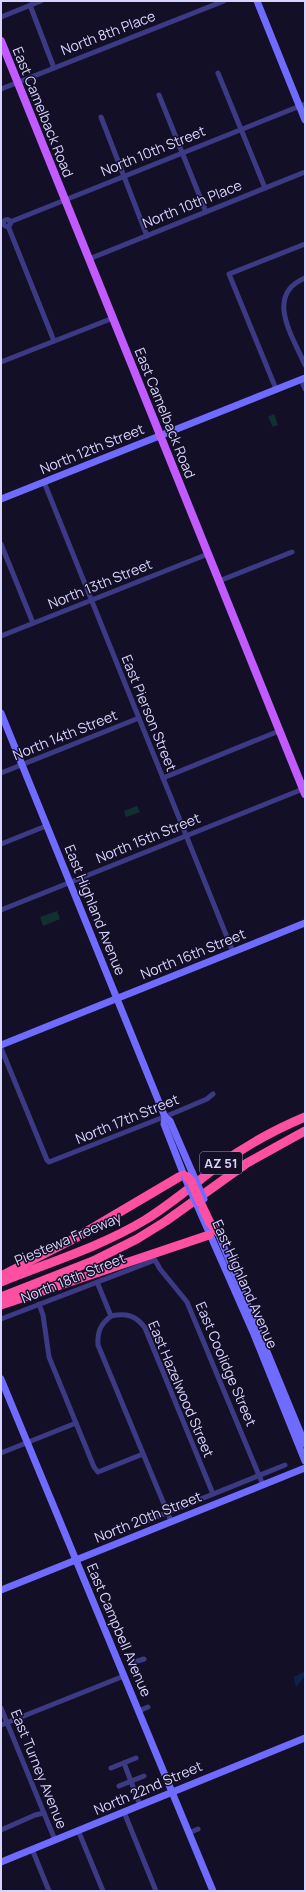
<svg xmlns="http://www.w3.org/2000/svg" width="306" height="1892" viewBox="0 0 306 1892" font-family="Manrope,sans-serif">
	<rect width="100%" height="100%" fill="#130f26"/>
	<g fill="#12302f">
		<path d="M274,414L278,425L273,427L268,417Z"/>
		<path d="M137,806L140,812L126,817L124,811Z"/>
		<path d="M57,911L60,919L43,926L40,917Z"/>
	</g>
	<path fill="#0c2248" d="M305,1671V1676L297,1686L295,1685L294,1677Z"/>
	<g fill="none" stroke-linecap="round" stroke-linejoin="round">
		<g stroke="#3d3a85" stroke-width="5">
			<path d="M30,5L54,68"/>
			<path d="M1,17L41,1"/>
			<path d="M218,73L265,188"/>
			<path d="M1,89L224,1"/>
			<path d="M159,95L206,212"/>
			<path d="M101,117L147,236"/>
			<circle cx="7" cy="223" r="3.5"/>
			<path d="M10,222L305,104"/>
			<path d="M8,226L54,341"/>
			<path d="M89,259L305,172"/>
			<path d="M305,278C264,295 293,337 305,365"/>
			<path d="M1,362L113,318"/>
			<path d="M301,379L305,389"/>
			<path d="M276,389L229,274L305,244"/>
			<path d="M44,482L233,952"/>
			<path d="M1,544L33,623"/>
			<path d="M219,581L292,552"/>
			<path d="M1,636L208,554"/>
			<path d="M1,773L139,718"/>
			<path d="M163,778L279,731"/>
			<path d="M1,844L46,826"/>
			<path d="M1,910L303,789"/>
			<path d="M1,1048L47,1160L49,1162L174,1113L207,1099L213,1094"/>
			<path d="M97,1282L111,1316C101,1324 97,1331 98,1345L171,1521"/>
			<path d="M39,1304L43,1315L49,1357L94,1467L98,1472L143,1454"/>
			<path d="M111,1316C126,1313 136,1315 145,1328L213,1494"/>
			<path d="M1,1319L155,1260L160,1269L187,1302L263,1485"/>
			<path d="M1,1453L76,1423"/>
			<path d="M144,1522L285,1465"/>
			<path d="M131,1663L144,1659"/>
			<path d="M1,1708L55,1840"/>
			<path d="M139,1711L148,1707"/>
			<path d="M1,1725L124,1676"/>
			<path d="M124,1763L140,1805"/>
			<path d="M111,1768L136,1758"/>
			<path d="M119,1786L144,1776"/>
			<path d="M124,1812L156,1891"/>
			<path d="M1,1830L35,1815L44,1813"/>
			<path d="M78,1830L103,1891"/>
			<path d="M189,1833L198,1829"/>
			<path d="M32,1849L49,1891"/>
		</g>
		<g stroke="#6f6bff" stroke-width="7">
			<path d="M257,1L305,120"/>
			<path d="M1,499L305,378"/>
			<path d="M1,713L165,1117L170,1121L192,1172"/>
			<path d="M1,1045L305,923"/>
			<path d="M165,1117L164,1124L185,1178"/>
			<path d="M197,1205L253,1332L305,1461"/>
			<path d="M216,1228L305,1444"/>
			<path d="M1,1379L213,1891"/>
			<path d="M1,1590L305,1468"/>
			<path d="M1,1862L305,1738"/>
		</g>
		<path stroke="#c25bff" stroke-width="8" d="M1,41L305,794"/>
		<g stroke="#ff4fa3" stroke-width="9">
			<path d="M200,1202L210,1223L218,1232"/>
			<path d="M1,1276L79,1236L179,1177L183,1175L187,1177"/>
			<path d="M1,1282C50,1262 100,1247 145,1220C171,1204 194,1184 218,1166C245,1146 274,1130 305,1117"/>
			<path d="M1,1297L93,1261L137,1239L166,1221L247,1163L305,1131"/>
			<path d="M1,1305L209,1235"/>
		</g>
		<g stroke="#6f6bff" stroke-width="7">
			<path d="M192,1172L204,1199"/>
			<path d="M185,1178L197,1205"/>
		</g>
		<path stroke="#ff4fa3" stroke-width="9" d="M187,1177L191,1181L200,1202"/>
	</g>
	<g text-anchor="middle" stroke-width="3" stroke-linejoin="round" paint-order="stroke">
		<rect fill="#130f26" stroke="#9e99be" stroke-width="1" x="200" y="1152" width="42" height="22" rx="3"/>
		<g font-size="13" font-weight="bold" fill="#d9d4ff">
			<text x="221" y="1168">AZ 51</text>
		</g>
		<g font-size="14" fill="#d9d4ff" stroke="#130f26">
			<text transform="translate(108 33) rotate(-21)" y="5">North 8th Place</text>
			<text transform="translate(43 112) rotate(68)" y="5">East Camelback Road</text>
			<text transform="translate(153 151) rotate(-22)" y="5">North 10th Street</text>
			<text transform="translate(192 204) rotate(-22)" y="5">North 10th Place</text>
			<text transform="translate(165 413) rotate(68)" y="5">East Camelback Road</text>
			<text transform="translate(92 449) rotate(-22)" y="5">North 12th Street</text>
			<text transform="translate(100 584) rotate(-22)" y="5">North 13th Street</text>
			<text transform="translate(149 713) rotate(68)" y="5">East Pierson Street</text>
			<text transform="translate(65 735) rotate(-22)" y="5">North 14th Street</text>
			<text transform="translate(148 838) rotate(-22)" y="5">North 15th Street</text>
			<text transform="translate(95 910) rotate(68)" y="5">East Highland Avenue</text>
			<text transform="translate(193 954) rotate(-22)" y="5">North 16th Street</text>
			<text transform="translate(127 1119) rotate(-22)" y="5">North 17th Street</text>
			<text transform="translate(68 1239) rotate(-23)" y="5">Piestewa Freeway</text>
			<text transform="translate(73 1278) rotate(-22)" y="5">North 18th Street</text>
			<text transform="translate(245 1284) rotate(66)" y="5">East Highland Avenue</text>
			<text transform="translate(226 1364) rotate(67)" y="5">East Coolidge Street</text>
			<text transform="translate(181 1389) rotate(67)" y="5">East Hazelwood Street</text>
			<text transform="translate(148 1517) rotate(-22)" y="5">North 20th Street</text>
			<text transform="translate(119 1630) rotate(67)" y="5">East Campbell Avenue</text>
			<text transform="translate(39 1769) rotate(68)" y="5">East Turney Avenue</text>
			<text transform="translate(148 1788) rotate(-23)" y="5">North 22nd Street</text>
		</g>
	</g>
	<rect width="306" height="1892" fill="none" stroke="#d9d4ff" stroke-width="4"/>
</svg>
